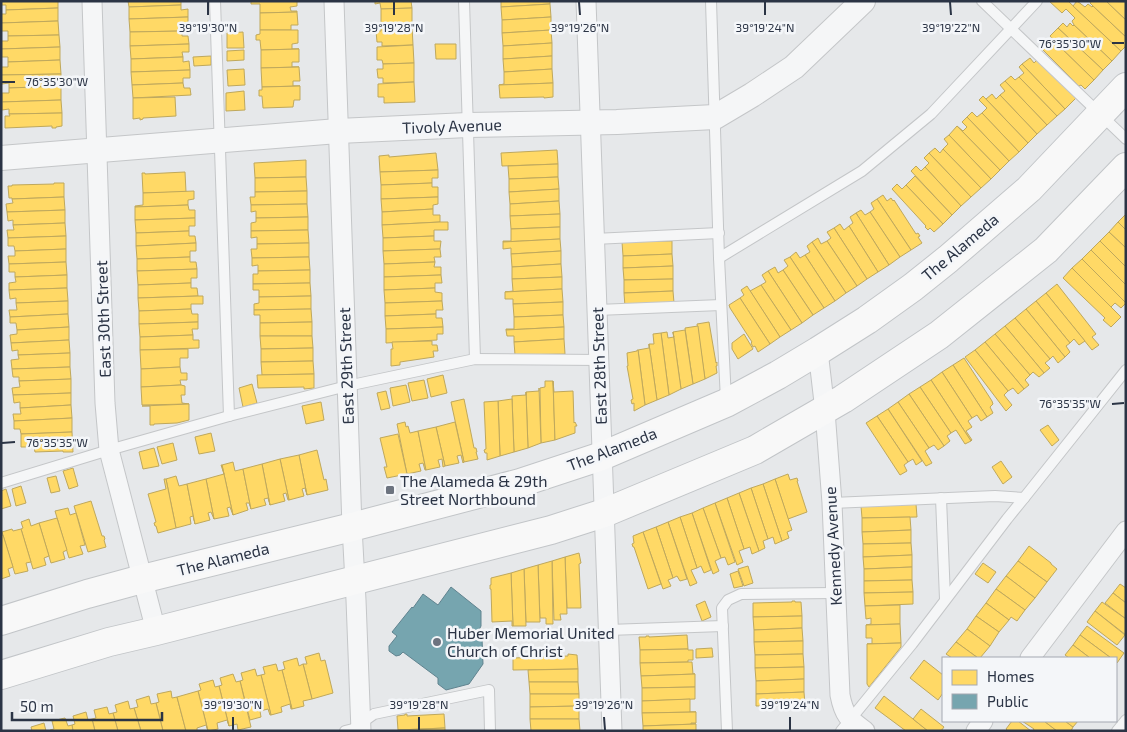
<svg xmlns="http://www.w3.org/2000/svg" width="1127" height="732" viewBox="0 0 1127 732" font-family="'Exo 2',sans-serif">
	<rect width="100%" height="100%" fill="#e6e8ea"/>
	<g fill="#ffd966" stroke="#bfa85c">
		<path d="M1,1H58V8L6,10V5H1Z"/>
		<path d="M128,1H181V5L129,7Z"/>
		<path d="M251,1H297V6L290,7L291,11H297V12L260,13V4H251Z"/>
		<path d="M375,1H411L412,8L381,9L380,3L375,4Z"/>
		<path d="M501,1H550V4L501,7Z"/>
		<path d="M1049,1H1068L1121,51L1112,61L1074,25L1072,21L1075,18L1066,9L1062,13Z"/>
		<path d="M1077,1L1085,7L1088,4L1092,7L1093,6L1126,37V46L1121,51L1073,6Z"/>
		<path d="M1091,1H1106L1126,20V37L1093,6L1090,3Z"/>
		<path d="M1106,1L1126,2V20Z"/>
		<path d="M550,4L551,17L502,20L501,7Z"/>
		<path d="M181,5V10L188,9V17L129,19V7Z"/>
		<path d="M58,8V21L1,23V14H6V10Z"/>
		<path d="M412,8V26L381,27V9Z"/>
		<path d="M297,12L298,25H291V30H260V13Z"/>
		<path d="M188,17V26H181L182,31L130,32L129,19Z"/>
		<path d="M551,17V30L502,33V20Z"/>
		<path d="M58,21L59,35L8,36V31H1V23Z"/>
		<path d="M1063,23L1067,27L1070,23L1073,26L1074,25L1112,61L1103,70L1058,28Z"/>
		<path d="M412,26L413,45L382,46V42H377L376,31H381V27Z"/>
		<path d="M1058,28L1103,70L1094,80L1057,44L1050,36Z"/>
		<path d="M260,30H298V43L292,44V49H299L261,50L260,40H256V35L260,34Z"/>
		<path d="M551,30L552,43L503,46L502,33Z"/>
		<path d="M182,31V36H188L189,44L130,46V32Z"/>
		<path d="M243,32L244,48H227V33Z"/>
		<path d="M59,35L60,47L1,49V41H8V36Z"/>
		<path d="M1046,42L1049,45L1053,42L1056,45L1057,44L1094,80L1085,89L1081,85L1079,86L1040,47Z"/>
		<path d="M552,43V56L503,59V46Z"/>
		<path d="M189,44V52H182L183,57L131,59L130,46Z"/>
		<path d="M435,44H456V59H436Z"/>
		<path d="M413,45L414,63L383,64L382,60H377V47Z"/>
		<path d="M60,47V60L8,62V57H1V49Z"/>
		<path d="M299,49V62H292V67H299L261,68V50Z"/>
		<path d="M244,50V60L227,61V51Z"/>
		<path d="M211,56V65L194,66L193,57Z"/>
		<path d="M552,56V69L504,72L503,59Z"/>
		<path d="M183,57V62L189,61L190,70L131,72V59Z"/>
		<path d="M1030,58L1034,63L1038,59L1076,98L1065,109L1022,64Z"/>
		<path d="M60,60L61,74L1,75V67H8V62Z"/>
		<path d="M414,63V82L383,83V78H378L377,69H383V64Z"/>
		<path d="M1022,64L1065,109L1057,116L1019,77L1024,73L1019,67Z"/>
		<path d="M299,67L300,81H293V86H300L262,87L261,68Z"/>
		<path d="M244,69L245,85L228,86L227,70Z"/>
		<path d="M552,69L553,83L499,85L504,84V72Z"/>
		<path d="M190,70V78H183V83L132,85L131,72Z"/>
		<path d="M61,74V86L9,88V83L2,84L1,75Z"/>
		<path d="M1011,76L1015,80L1019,77L1057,116L1047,125L1005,81Z"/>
		<path d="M1005,81L1047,125L1037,134L1000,95L1005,91L1000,85Z"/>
		<path d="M414,82L415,102L384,103V97H378V84Z"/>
		<path d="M183,83L184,88H190L191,95L133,98L132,85Z"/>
		<path d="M553,83V97L544,98V97L500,98L499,85Z"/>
		<path d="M61,86V100L2,102V93H9V88Z"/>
		<path d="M300,86V100H294L293,107L263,108L262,96H259V90H262V87Z"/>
		<path d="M244,91L245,110L226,111V93Z"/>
		<path d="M992,94L996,99L1000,95L1037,134L1028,143L986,99Z"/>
		<path d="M983,96L1028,143L1019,152L982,113L987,108L979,100Z"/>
		<path d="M175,97L176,116L143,118V119L140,120V118L133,119V98Z"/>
		<path d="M61,100L62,113L9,114V109L2,110V102Z"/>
		<path d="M972,112L977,117L982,113L1019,152L1009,161L967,117Z"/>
		<path d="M62,113V126L56,127V128H52V126L5,128V116H10L9,114Z"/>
		<path d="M967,117L1009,161L1000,170L957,126L963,131L967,127L962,122Z"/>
		<path d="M957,126L1000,170L991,179L949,135Z"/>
		<path d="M949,135L991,179L981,188L943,149L948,144L944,139Z"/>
		<path d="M935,148L940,153L943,149L981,188L971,197L929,153Z"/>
		<path d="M557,150L558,164L502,166L501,153Z"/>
		<path d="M436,153L438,170L380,172L379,156L389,155V157Z"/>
		<path d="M929,153L971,197L961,206L925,167L929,163L924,158Z"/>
		<path d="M306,160V177L255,178L254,163Z"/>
		<path d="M558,164V177L509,179L508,166Z"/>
		<path d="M916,166L921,171L925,167L961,206L952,215L911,171Z"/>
		<path d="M438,170V178H432V183L381,185L380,172Z"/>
		<path d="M185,172L186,192L143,193L142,173H145V174Z"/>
		<path d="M915,176L952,215L943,224L906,185Z"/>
		<path d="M306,177L307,191L255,192V178Z"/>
		<path d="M558,177L559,189L509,192V179Z"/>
		<path d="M54,183H64V197L12,199V198H9L8,186H12V185L54,184Z"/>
		<path d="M432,183V187H438V197L381,199V185Z"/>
		<path d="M897,184L902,189L906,185L943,224L934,232L930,228L928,230L925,227L926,226L892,189Z"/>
		<path d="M559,189V201L510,204L509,192Z"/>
		<path d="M194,191V199L188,200V205L135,207V206L143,205V193Z"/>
		<path d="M307,191V204L251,205L250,197H255V192Z"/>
		<path d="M883,195L887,201L891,198L893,201L894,200L916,234L918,233L920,236L918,237L922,243L911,250L877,199Z"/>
		<path d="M64,197L65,210L7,212L6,204L13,203L12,199Z"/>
		<path d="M438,197V204L433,205V209L382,212L381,199Z"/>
		<path d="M877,199L911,250L900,257L870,212L874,209L871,203Z"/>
		<path d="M559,201L560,214L510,216V204Z"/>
		<path d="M307,204L308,217L256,218V211L251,212V205Z"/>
		<path d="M188,205L189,210H195V218L135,220V207Z"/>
		<path d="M433,209V215H440V222L382,225V212Z"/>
		<path d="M65,210V223L13,225V220L8,221L7,212Z"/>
		<path d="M861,210L865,215L870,212L900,257L889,265L856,213Z"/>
		<path d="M856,213L889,265L878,272L849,226L853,223L850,217Z"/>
		<path d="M560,214V227L511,229L510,216Z"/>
		<path d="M1126,214V230L1118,222Z"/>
		<path d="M308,217V230L251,231V223L256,222V218Z"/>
		<path d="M195,218V226H189V231L136,233L135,220Z"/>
		<path d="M440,222H448V230H434V236L383,238L382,225Z"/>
		<path d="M1118,222L1126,230V248L1109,232Z"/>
		<path d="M65,223L66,236L8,238L7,230H14L13,225Z"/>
		<path d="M840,224L844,230L849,226L878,272L867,279L834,228Z"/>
		<path d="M560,227V239L503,242V241H511V229Z"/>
		<path d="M834,228L867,279L857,286L827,241L831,238L827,232Z"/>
		<path d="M308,230L309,243L257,244V237L251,238V231Z"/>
		<path d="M189,231V236H195L196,243L136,246V233Z"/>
		<path d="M1109,232L1126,248V267L1100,241Z"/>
		<path d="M66,236V249L15,251L14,246H8V238Z"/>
		<path d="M434,236V241H441L440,249L383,251V238Z"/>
		<path d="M818,238L821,244L827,241L857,286L846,293L812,242Z"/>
		<path d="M560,239L561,251L511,254V248L503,249V242Z"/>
		<path d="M672,241V254L623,256L622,242Z"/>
		<path d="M1100,241L1126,267V285L1091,250Z"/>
		<path d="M812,242L846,293L835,301L805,255L810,252L807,246Z"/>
		<path d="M196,243V251H190V257L137,259L136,246Z"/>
		<path d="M309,243V257L252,258L251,249H257V244Z"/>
		<path d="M66,249V262L9,264L8,256H15V251Z"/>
		<path d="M440,249L441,257H434L435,262L384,264L383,251Z"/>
		<path d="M1091,250L1126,285V303L1082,259Z"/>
		<path d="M561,251V264L512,267L511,254Z"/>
		<path d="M796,252L800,258L805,255L835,301L824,308L790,257Z"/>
		<path d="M672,254L673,266L623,268V256Z"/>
		<path d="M190,257V262H196L197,269L137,271V259Z"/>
		<path d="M309,257L310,270L258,271V265L252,266V258Z"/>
		<path d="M790,257L824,308L813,315L783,270L788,266L784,260Z"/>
		<path d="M1082,259L1126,303L1121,308L1115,303L1111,307L1072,268Z"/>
		<path d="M66,262L67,275L15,277V272H9V264Z"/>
		<path d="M435,262L434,267H441V275L384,277V264Z"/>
		<path d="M561,264L562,277L512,279V267Z"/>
		<path d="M673,266V279L624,280L623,268Z"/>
		<path d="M775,267L778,273L783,270L813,315L802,323L768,271Z"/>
		<path d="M1072,268L1121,317L1111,327L1103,320L1105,318L1063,278Z"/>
		<path d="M197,269V278H191V283L138,285L137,271Z"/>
		<path d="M310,270V283L253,284V274H258V271Z"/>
		<path d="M768,271L802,323L791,330L761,285L766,282L762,275Z"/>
		<path d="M67,275V288L9,290V283L16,282L15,277Z"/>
		<path d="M441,275L442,283H435V288L384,290V277Z"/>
		<path d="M562,277V289L505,292L513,291L512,279Z"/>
		<path d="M673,279V291L624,293V280Z"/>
		<path d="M191,283V288H197L198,296L138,298V285Z"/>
		<path d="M310,283L311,296L259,297V290H253V284Z"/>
		<path d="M1057,284L1096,334L1092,337L1099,345L1092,350L1046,293Z"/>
		<path d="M761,285L791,330L780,337L750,291Z"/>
		<path d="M747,286L780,337L770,344L740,298L744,295L741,290Z"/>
		<path d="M67,288L68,301L16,303V298L10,299L9,290Z"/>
		<path d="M435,288V292L442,293V301L385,303L384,290Z"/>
		<path d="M562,289L563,302L513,304V299H505V292Z"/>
		<path d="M673,291L674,303L625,307L624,293Z"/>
		<path d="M1046,293L1085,341L1079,345L1074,339L1070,343L1036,301Z"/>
		<path d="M198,296H203V304H191V309L139,311L138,298Z"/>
		<path d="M311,296V309L254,310V304L259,303V297Z"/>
		<path d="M740,298L770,344L758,352L755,346L753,347L751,343L752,342L730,308L729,305Z"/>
		<path d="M68,301V314L10,317L9,310H17L16,303Z"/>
		<path d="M442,301L443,310H436V314L385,316V303Z"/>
		<path d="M1036,301L1070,343L1066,346L1070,352L1065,357L1026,309Z"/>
		<path d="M563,302V315L514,317L513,304Z"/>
		<path d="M191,309L192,314H198V322L139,324V311Z"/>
		<path d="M311,309L312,322L260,323V315H254V310Z"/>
		<path d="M1026,309L1065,357L1058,363L1053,356L1050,359L1015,318Z"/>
		<path d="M68,314L69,327L17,330L16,323H10V317Z"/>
		<path d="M436,314V318H442L443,327L386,329L385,316Z"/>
		<path d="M563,315L564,327L506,330V329H514V317Z"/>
		<path d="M1015,318L1050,359L1045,363L1050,368L1044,373L1005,326Z"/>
		<path d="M198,322V329H192L193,335L140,337L139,324Z"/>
		<path d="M312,322V336H260V323Z"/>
		<path d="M709,322L716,363L717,362V366H716L717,373L705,379L697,324Z"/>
		<path d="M698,326L705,379L693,384L685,328Z"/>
		<path d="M1005,326L1044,373L1039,377L1033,372L1030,375L995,334Z"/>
		<path d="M69,327V340L11,343L10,335L17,334V330Z"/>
		<path d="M443,327V334H437V340L386,343V329Z"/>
		<path d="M564,327V339L514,342V336H507L506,330Z"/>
		<path d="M685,330L693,384L681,389L673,332Z"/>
		<path d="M667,332L668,338L674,337L673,332L681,389L669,395L661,333Z"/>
		<path d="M661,333L669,395L657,400L649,344H654L653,334Z"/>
		<path d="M744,334L753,349L738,359L732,349V343Z"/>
		<path d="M995,334L1030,375L1025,380L1029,385L1024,389L985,342Z"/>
		<path d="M193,335V340H199V348L140,350V337Z"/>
		<path d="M260,336H312L313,348L261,349Z"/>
		<path d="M564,339L565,354L515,355L514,342Z"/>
		<path d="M69,340L70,353L18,355V350L12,351L11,343Z"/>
		<path d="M432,341V345H437L438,351H433L434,357L400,362V365L391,366V349H393L392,342Z"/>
		<path d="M985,342L1024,389L1018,394L1013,388L1008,391L975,350Z"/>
		<path d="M649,344L657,400L645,405L638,350L649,348Z"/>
		<path d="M313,348V361L261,362V349Z"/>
		<path d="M188,349V358H180V367L141,369L140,350Z"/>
		<path d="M637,350H638L645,405L634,411V403L632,404L631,400L633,399L627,366H628L627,353L637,351Z"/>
		<path d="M975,350L1008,391L1004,395L1012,405L1006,411L965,357Z"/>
		<path d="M70,353V367L12,369L11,360L19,359L18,355Z"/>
		<path d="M964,358L992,401L993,404L990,407L993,413L987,417L953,365Z"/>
		<path d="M313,361L314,374L262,375L261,362Z"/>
		<path d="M953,365L987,417L981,421L977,415L972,418L942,372Z"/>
		<path d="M70,367L71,379L19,381V377H13L12,369Z"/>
		<path d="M180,367L181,373H187V380H180L181,385L141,387V369Z"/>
		<path d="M942,372L972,418L968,421L972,427L966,431L972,440L971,441L931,380Z"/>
		<path d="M314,374V388L304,389V387L258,388L257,375Z"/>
		<path d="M443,375L447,393L431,397L427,379Z"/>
		<path d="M71,379V393L13,395L12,388L20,387L19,381Z"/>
		<path d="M424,380L428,398L412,401L408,383Z"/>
		<path d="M931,380L971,441L965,444L956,430L951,433L920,387Z"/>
		<path d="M545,381H553L555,440L541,443L540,388L545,387Z"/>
		<path d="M553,381L554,392L573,391L574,423L575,422L577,426H575V433L555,440Z"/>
		<path d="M252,384L257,403L243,407L239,388Z"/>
		<path d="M181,385L185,386V395H181L182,403L189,404L142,405L141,387Z"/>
		<path d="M406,385L410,402L393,406L390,388Z"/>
		<path d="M920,387L951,433L947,436L950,441L944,446L909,394Z"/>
		<path d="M539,388L541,443L528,448L526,392L539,391Z"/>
		<path d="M386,391L390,408L381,410L377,393Z"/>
		<path d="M526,392L528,448L514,452L512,396L526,395Z"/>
		<path d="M71,393V405L20,408V402L14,403L13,395Z"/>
		<path d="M909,394L944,446L938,450L934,445L929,448L898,402Z"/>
		<path d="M464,399L474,448H476L477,452H476L478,459L464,462L451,402Z"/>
		<path d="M512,399L514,452L500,456L498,401Z"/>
		<path d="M498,401L500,456L487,460V453H485L484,450L486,449L484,402Z"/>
		<path d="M321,402L324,420L306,424L302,406Z"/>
		<path d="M898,402L929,448L925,451L932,463L926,466L888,409Z"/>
		<path d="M189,404V420L177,423L154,424V425H150V406H142Z"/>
		<path d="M71,405L72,418L14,421L13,414H21L20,408Z"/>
		<path d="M888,409L922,461L916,465L913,459L908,462L877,416Z"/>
		<path d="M877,416L908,462L904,465L907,471L900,475L866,423Z"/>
		<path d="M72,418V432L21,434L20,429H14V421Z"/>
		<path d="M405,422L406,427L408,426L410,433L418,431L426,470H425L423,463L419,464L421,471L407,474L397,424Z"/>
		<path d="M455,422L464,462L463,463L461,455L457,456L459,463L445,466L436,427Z"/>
		<path d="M1048,425L1059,440L1052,446L1040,430Z"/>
		<path d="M436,427L445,466L443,467L442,459L438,460L440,467L426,470L418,431Z"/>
		<path d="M72,432L73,452H63V451L35,452L34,447H21V434Z"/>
		<path d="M211,433L215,451L199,454L195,437Z"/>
		<path d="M398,434L407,474L387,478L384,467H387L380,438Z"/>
		<path d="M173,443L177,460L162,464L157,447Z"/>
		<path d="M154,448L159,466L143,469L139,452Z"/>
		<path d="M317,450L324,480L326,479L328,490L307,495L299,455Z"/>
		<path d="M299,455L307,495L305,488L302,489L304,496L289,500L280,459Z"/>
		<path d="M280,459L289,500H288L286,493L283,494L285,501L270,505L262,464Z"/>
		<path d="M1001,461L1012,477L1003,484L992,467Z"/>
		<path d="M233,462L235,471L243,469L251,509L249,503H246L248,510L233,515L222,465Z"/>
		<path d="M262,464L270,505L268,498L264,499L266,505L251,509L243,469Z"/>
		<path d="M221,465H222L233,515L230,507L227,508L229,516L214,519L206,479L224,474Z"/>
		<path d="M73,468L78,486L69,489L63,471Z"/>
		<path d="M788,474L790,480L797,478L798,481H797L807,512L788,519L775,479Z"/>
		<path d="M56,476L60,491L51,493L47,478Z"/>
		<path d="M176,476L179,486L187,484L195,524L193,516L190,517L191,524L176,528L166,479Z"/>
		<path d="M164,479H166L176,528L158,533L156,526H155L154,523L156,522L148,494L166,489Z"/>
		<path d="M206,479L214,519L211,512L208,513L210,520L195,524L187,484Z"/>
		<path d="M775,479L792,530L787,532L789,538L782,541L763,484Z"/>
		<path d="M763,484L782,541L775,544L773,537L768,539L751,488Z"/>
		<path d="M21,486L26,503L16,506L12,489Z"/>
		<path d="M751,488L768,539L763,541L765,548L759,551L739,493Z"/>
		<path d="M6,489L11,506L1,509V491Z"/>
		<path d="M739,493L759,551L752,554L750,547L744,549L727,498Z"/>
		<path d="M727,498L744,549L739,551L743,562L737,565L715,503Z"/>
		<path d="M91,501L102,536H104L105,539L104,540L106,547L88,552L74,506Z"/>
		<path d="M715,503L735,562L728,565L725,557L721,558L703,508Z"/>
		<path d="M916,504L917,517L862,518L861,506Z"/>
		<path d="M68,508L70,515L76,513L85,545L80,546L83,554L69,558L55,511Z"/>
		<path d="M703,508L721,558L715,561L719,571L713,574L692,513Z"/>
		<path d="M692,513L711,570L704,573L701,566L697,568L680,517Z"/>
		<path d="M680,517L697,568L691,570L697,583L690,586L668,522Z"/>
		<path d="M910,517L911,530L862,532V518Z"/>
		<path d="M57,518L67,550L63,552L65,559L51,563L39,523Z"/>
		<path d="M29,519L31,526L39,523L49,556L44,558L46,565L33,569L21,529L23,528L21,522Z"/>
		<path d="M668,522L687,579L680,581L677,576L673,578L656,527Z"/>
		<path d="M656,527L673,578L668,580L671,586L663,589L643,532Z"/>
		<path d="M12,529L13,531L21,529L31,562L26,563L28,571L15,574L2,532Z"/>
		<path d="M911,530V543L863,544L862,532Z"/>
		<path d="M643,532L661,584L648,589L634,547H633L632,544L634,543L633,536Z"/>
		<path d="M1,535H3L13,567L8,569L10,576L1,579Z"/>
		<path d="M911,543L912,555L863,557V544Z"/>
		<path d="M1029,546L1051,563V564L1057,569L1047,582L1018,561Z"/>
		<path d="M579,553L581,563L579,564L581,608H567L565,557Z"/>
		<path d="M912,555V567L864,569L863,557Z"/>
		<path d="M565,557L567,614H560L561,620H554L552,561Z"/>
		<path d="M552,561L553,624H546V618H540L538,565Z"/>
		<path d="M1018,561L1047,582L1035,598L1006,576Z"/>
		<path d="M983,563L996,572L988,583L975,574Z"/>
		<path d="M538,565L540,622H526L524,569Z"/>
		<path d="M748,566L753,583L744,586L738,569Z"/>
		<path d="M912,567V580L864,581V569Z"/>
		<path d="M524,569L526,626H513L511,573Z"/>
		<path d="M738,571L743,586L734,588L730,574Z"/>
		<path d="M511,573L513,626H512V621L492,622L491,589H490V585H491V578Z"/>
		<path d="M1006,576L1035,598L1025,610L996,589Z"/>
		<path d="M912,580L913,592L864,593V581Z"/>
		<path d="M1120,584L1126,588V603L1113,593Z"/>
		<path d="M996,589L1025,610L1017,621L1011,617L1009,620L986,603Z"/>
		<path d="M913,592V604L865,606L864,593Z"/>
		<path d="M1113,593L1126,603V619L1105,603Z"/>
		<path d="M705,601L711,617L702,621L696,605Z"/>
		<path d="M792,601H795V602H801L802,616L753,617V603L792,602Z"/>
		<path d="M1102,602L1126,619V635L1095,611Z"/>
		<path d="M986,603L1009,620L999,632L976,616Z"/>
		<path d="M900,605V624L866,625L871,624V618L866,619L865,606Z"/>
		<path d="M1095,611L1125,635L1117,645L1087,622Z"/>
		<path d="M802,616V628L754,630L753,617Z"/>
		<path d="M976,616L999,632L990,646L967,629Z"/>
		<path d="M900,624L901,643L867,644H872V638H866V625Z"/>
		<path d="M1087,626L1124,653L1117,663L1116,658H1111L1080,635Z"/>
		<path d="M802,628L803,641L754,642V630Z"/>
		<path d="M967,629L990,646L980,658H978L956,642Z"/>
		<path d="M687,635L688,649L640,650L639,637H646V636H649V637Z"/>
		<path d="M1080,635L1111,658H1090L1073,645Z"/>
		<path d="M803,641V654L755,655L754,642Z"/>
		<path d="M956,642L978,658H952L946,654Z"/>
		<path d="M901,643V647L869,687L867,684V644Z"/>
		<path d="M1073,645L1090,658H1069L1065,655Z"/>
		<path d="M712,648L713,657L696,658V649Z"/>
		<path d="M688,649V650H693V660H688V662L640,663V650Z"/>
		<path d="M319,653L321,661L325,660L333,693L312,699L303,664H307L305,657Z"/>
		<path d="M568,654L577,655L578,669L513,670V658L568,656Z"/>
		<path d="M803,654L804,667L755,668V655Z"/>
		<path d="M297,658L299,666L303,664L312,699L303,701L304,706L292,709L282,670L285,669L283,662Z"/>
		<path d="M924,660L943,675V693L938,700L910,678Z"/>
		<path d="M692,662L693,674H695L641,676L640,663Z"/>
		<path d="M276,664L278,671L282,670L292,709H291L290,704L281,707L282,712L271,715L261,675L265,674L263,667Z"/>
		<path d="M804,667V679L756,681L755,668Z"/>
		<path d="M255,669L257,676L261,675L271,715H270L268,709L260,711L261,717L250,720L240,681L243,680L241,673Z"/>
		<path d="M578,669V682H529L528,670Z"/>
		<path d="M233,674L236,682L240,681L251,727L238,730L237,724L229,726L219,686L222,685L220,678Z"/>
		<path d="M695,674V687L642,688L641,676Z"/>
		<path d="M804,679V692L756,694V681Z"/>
		<path d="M213,680L215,687L219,686L229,726L227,720L217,723L218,729L208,731L198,691L201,690L199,684Z"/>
		<path d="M529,682H578L579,694H530Z"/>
		<path d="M695,687V699L642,701V688Z"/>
		<path d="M171,691L172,698L177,697L186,731H163L156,703L159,702L157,694Z"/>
		<path d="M198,691L208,731L206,725L197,728V731H186L177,697Z"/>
		<path d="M804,692L805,705L756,706V694Z"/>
		<path d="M530,694H579V706L530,707Z"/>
		<path d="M149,696L151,704L156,703L163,731H141L134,708L138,707L136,700Z"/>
		<path d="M884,696L913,719L928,731H906L875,708Z"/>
		<path d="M690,699V712H696L642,713V701Z"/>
		<path d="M128,701L130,709L134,708L141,731H118L113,713L117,712L115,705Z"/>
		<path d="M579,706V719H530V707Z"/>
		<path d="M107,707L109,714L113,713L118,731H95L92,719L96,718L94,710Z"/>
		<path d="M921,709L944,727L941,731H928L913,719Z"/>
		<path d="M86,712L88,720L92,719L95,731H73L72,725L75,724L73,716Z"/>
		<path d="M696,712V723H691V724H696L643,726L642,713Z"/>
		<path d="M405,714H407V716L444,714L445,728L398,730L397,716L405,715Z"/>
		<path d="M65,718L68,726L72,725L73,731H50V730L54,729L52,721Z"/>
		<path d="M530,719H579L580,731H531Z"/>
		<path d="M1012,721H1018L1031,731H1008L1006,729Z"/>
		<path d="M1022,721H1044L1057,731H1033L1034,729Z"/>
		<path d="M1044,721H1065L1073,727L1071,731H1057Z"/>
		<path d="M1065,721H1078L1073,727Z"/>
		<path d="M44,723L46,731H32L31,727Z"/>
		<path d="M696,724V731H643V726Z"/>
		<path d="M445,728V731H398V730Z"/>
	</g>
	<path fill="#76a5af" stroke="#60838f" d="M451,587L481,611V626L477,634L482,638L483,664L469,684L446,690L438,684V678L403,652L400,655L396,656L389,651V646L397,636L392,632L412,607L413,608L423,594L438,605Z"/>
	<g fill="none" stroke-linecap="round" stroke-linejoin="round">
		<defs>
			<g id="service">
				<path d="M215,1L229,416"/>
				<path d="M464,1L475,359"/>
				<path d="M711,1L719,258L726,400"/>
				<path d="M982,1L1126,139"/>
				<path d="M594,239L719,233"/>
				<path d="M719,258L862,171L931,114L1037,1"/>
				<path d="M597,310L721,305"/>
				<path d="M1,483L109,450L229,416L347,386L475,359L599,360"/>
				<path d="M941,498L945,599"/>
				<path d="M832,503L995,496L1024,498"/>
				<path d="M608,630L723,626"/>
				<path d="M345,731L353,729L374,714L489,690L490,731"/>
				<path d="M727,731L722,608L728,600L741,594L835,593"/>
				<path d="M841,731L912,644L1007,519L1024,498L1126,370"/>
				<path d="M1117,731L1126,720"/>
			</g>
			<g id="minor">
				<path d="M92,1L105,403L109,450L156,631"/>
				<path d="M334,1L352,527L356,600L361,731"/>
				<path d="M586,1L612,731"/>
				<path d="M818,351L825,411L832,503L840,695C844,716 849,719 865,731"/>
				<path d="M1030,658L1126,531"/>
				<path d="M976,731L983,721"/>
			</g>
			<path id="tertiary" d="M1,158L338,131L468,125L617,122L715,117L752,95L794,67L863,1"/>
			<g id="primary">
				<path d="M1,621L87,594L142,579L352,527L520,483L602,456L726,403L778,375L818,351L867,320L913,287L948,259L1029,189L1126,87"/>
				<path d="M1,675L109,642L156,631L551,530L604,513L755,450L843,399L939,335L1046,250L1126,167"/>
			</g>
		</defs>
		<use href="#service" stroke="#c4c6c8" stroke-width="12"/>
		<use href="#minor" stroke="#c4c6c8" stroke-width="21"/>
		<use href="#tertiary" stroke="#c4c6c8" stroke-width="26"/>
		<use href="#primary" stroke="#c2c5c8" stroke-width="30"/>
		<use href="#service" stroke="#f5f6f7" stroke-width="10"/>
		<use href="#minor" stroke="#f5f6f7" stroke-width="19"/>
		<use href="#tertiary" stroke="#f5f6f7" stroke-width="24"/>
		<use href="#primary" stroke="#f8f8f8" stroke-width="28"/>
	</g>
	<path fill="none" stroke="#2b3445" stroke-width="2" d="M208,2V15M394,2V15M579,2L580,15M765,2V15M950,2L951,15M1112,43H1124M2,82H15M1112,404L1124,403M2,443L15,442M233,717V730M419,717V730M604,717L605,730M790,717V730"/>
	<g fill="#6c737f" stroke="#f4f6f9" stroke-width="2">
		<rect x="385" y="485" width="10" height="10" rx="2.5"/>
		<circle cx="437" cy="642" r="5"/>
	</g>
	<g text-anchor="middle" stroke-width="5" stroke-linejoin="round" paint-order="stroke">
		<g font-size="16" fill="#2b3445" stroke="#f4f6f9">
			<text transform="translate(452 126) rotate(-2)" y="6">Tivoly Avenue</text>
			<text transform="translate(960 247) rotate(-40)" y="6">The Alameda</text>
			<text transform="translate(103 319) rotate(-92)" y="6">East 30th Street</text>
			<text transform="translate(346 366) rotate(-92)" y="6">East 29th Street</text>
			<text transform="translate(599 366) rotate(-92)" y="6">East 28th Street</text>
			<text transform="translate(612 449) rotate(-21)" y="6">The Alameda</text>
			<text transform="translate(833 546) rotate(-93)" y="6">Kennedy Avenue</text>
			<text transform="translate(223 559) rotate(-14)" y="6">The Alameda</text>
		</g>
		<g font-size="16" fill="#2b3445" stroke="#f4f6f9" text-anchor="start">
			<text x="400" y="487">The Alameda &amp; 29th<tspan x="400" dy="18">Street Northbound</tspan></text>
			<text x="447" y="639">Huber Memorial United<tspan x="447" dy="18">Church of Christ</tspan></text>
		</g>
	</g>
	<g font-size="12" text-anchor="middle" fill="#2b3445" stroke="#f4f6f9" stroke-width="5" stroke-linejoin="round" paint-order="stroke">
		<text x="208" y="32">39°19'30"N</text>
		<text x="394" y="32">39°19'28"N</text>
		<text x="580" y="32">39°19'26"N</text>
		<text x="765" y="32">39°19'24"N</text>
		<text x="951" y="32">39°19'22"N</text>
		<text x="1070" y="48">76°35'30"W</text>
		<text x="57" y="86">76°35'30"W</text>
		<text x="1070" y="408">76°35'35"W</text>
		<text x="57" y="447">76°35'35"W</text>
		<text x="233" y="709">39°19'30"N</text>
		<text x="419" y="709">39°19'28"N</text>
		<text x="604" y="709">39°19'26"N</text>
		<text x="790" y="709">39°19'24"N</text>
	</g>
	<rect width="1127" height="732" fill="none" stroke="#2b3445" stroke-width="5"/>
	<rect x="942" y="657" width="175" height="65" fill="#f4f6f9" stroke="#a4a8b1"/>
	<rect x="952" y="670" width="25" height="15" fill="#ffd966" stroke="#a4a8b1"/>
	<text x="987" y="682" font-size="15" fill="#2b3445">Homes</text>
	<rect x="952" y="694" width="25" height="15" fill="#76a5af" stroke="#a4a8b1"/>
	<text x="987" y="707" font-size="15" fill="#2b3445">Public</text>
	<path d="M12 712v8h150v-8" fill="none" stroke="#2b3445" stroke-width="2.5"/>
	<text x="20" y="712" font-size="15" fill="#2b3445" stroke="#f4f6f9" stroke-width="4" paint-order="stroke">50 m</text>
</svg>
